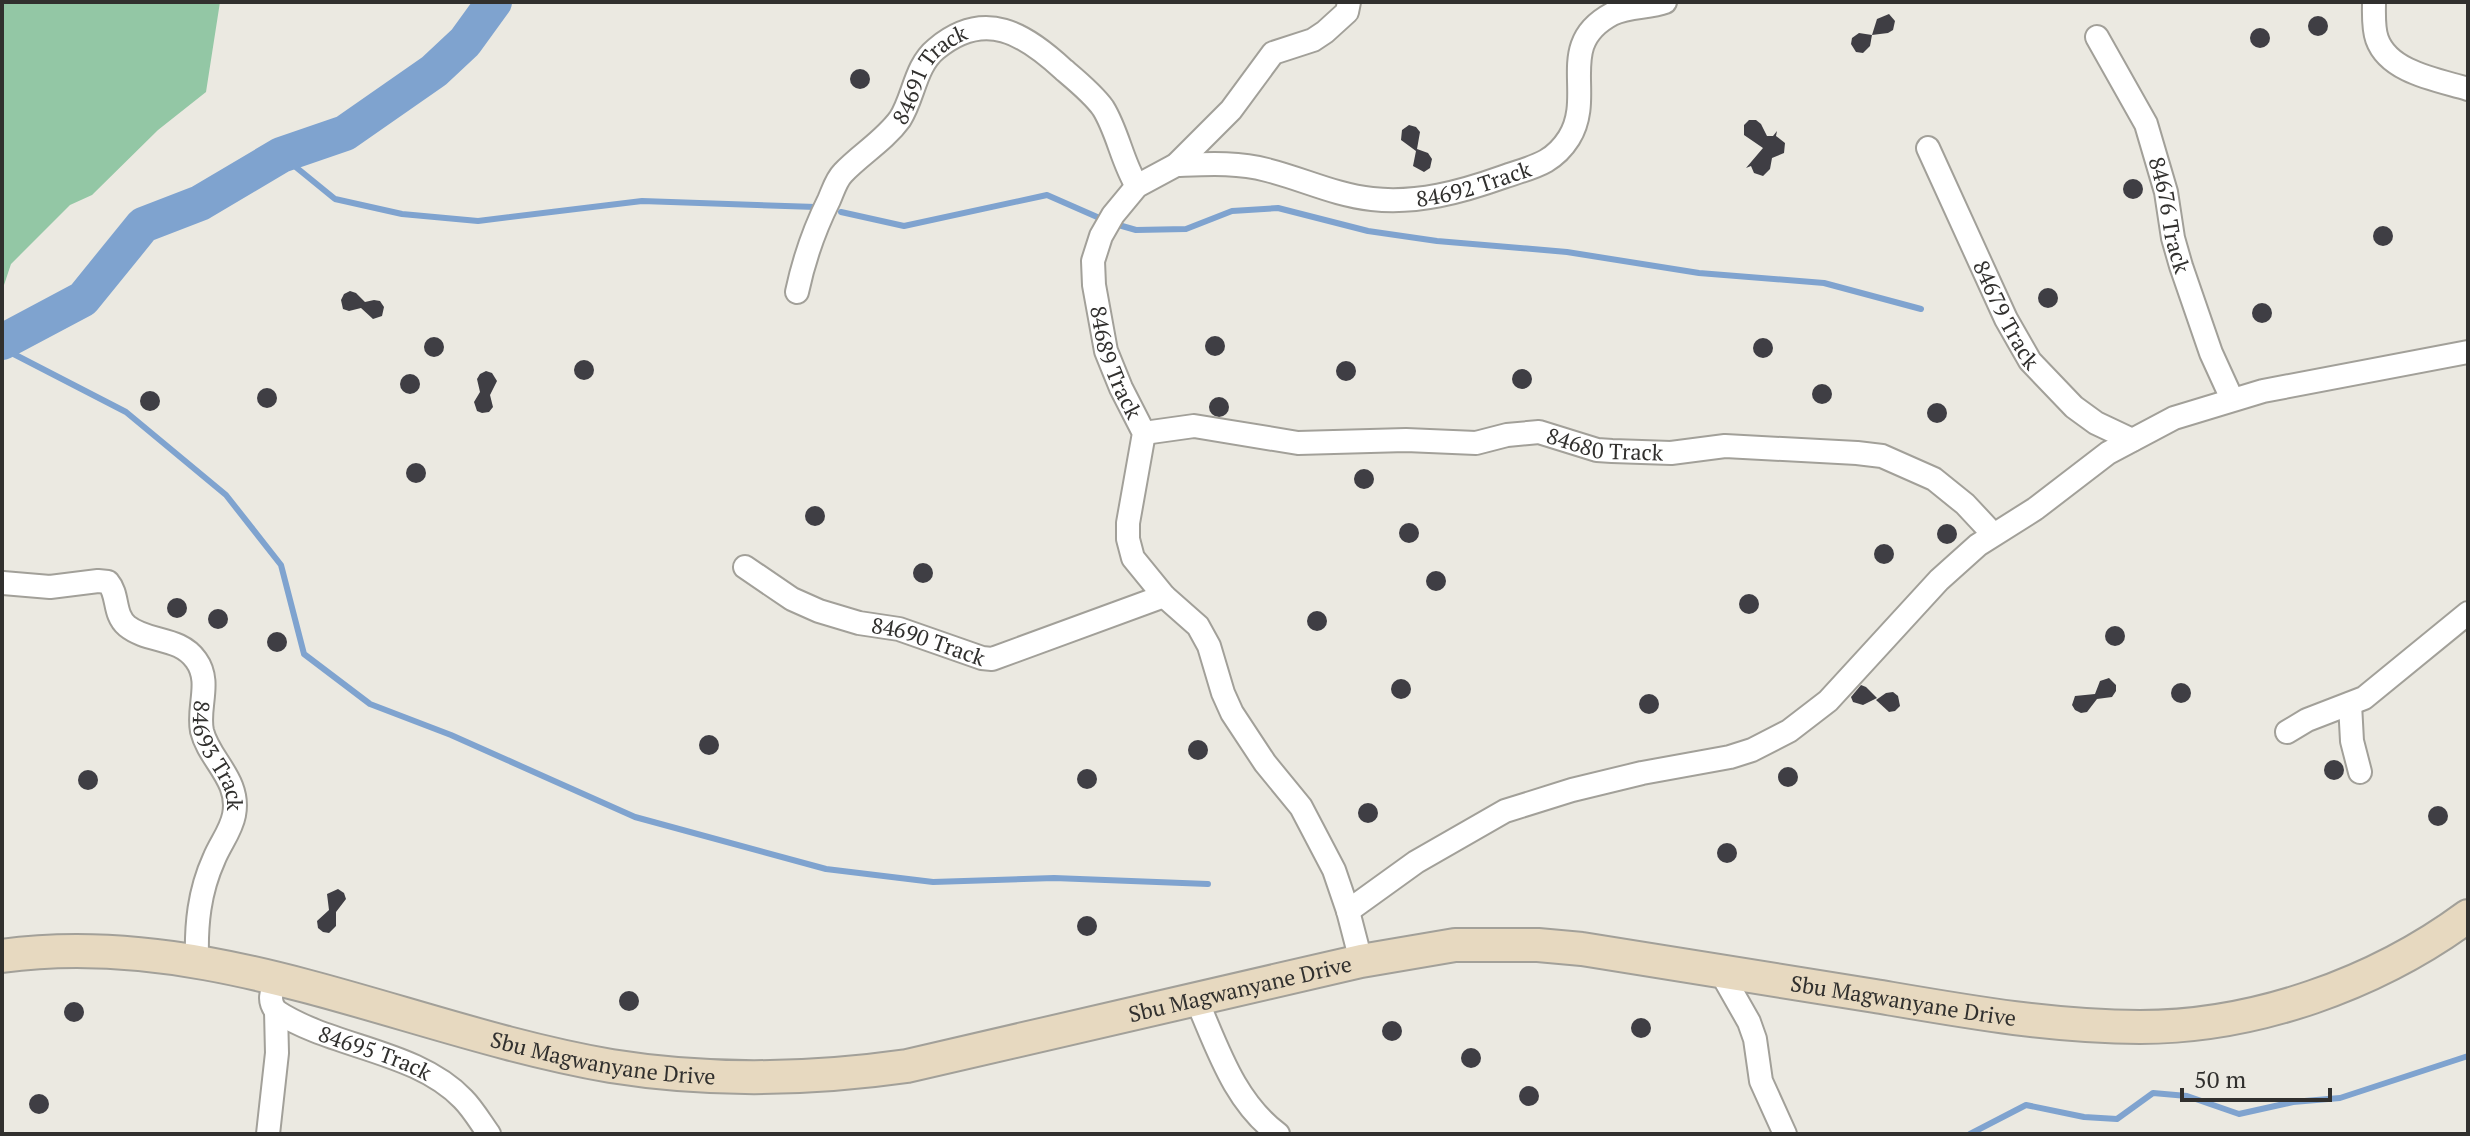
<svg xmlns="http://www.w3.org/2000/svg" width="2470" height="1136" viewBox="0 0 2470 1136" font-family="'PT Serif',serif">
	<rect width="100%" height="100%" fill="#ebe9e1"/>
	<path fill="#93c7a5" d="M2,2H220L206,92L158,130L92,195L70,205L11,264L2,291Z"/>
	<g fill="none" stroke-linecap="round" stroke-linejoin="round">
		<g stroke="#7fa3cf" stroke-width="6">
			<path d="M281,155L335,199L402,214L478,221L642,201L816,207"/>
			<path d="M841,212L904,226L1047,195L1104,220"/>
			<path d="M1115,224L1136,230L1186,229L1232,211L1278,208L1368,231L1437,241L1567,252L1699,273L1824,283L1921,309"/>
			<path d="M2,348L126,412L226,495L281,565L304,654L370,704L451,735L635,817L826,869L933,882L1054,878L1208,884"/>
			<path d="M1970,1134L2026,1105L2084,1117L2117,1119L2153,1093L2187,1096L2239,1114L2293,1102L2340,1098L2468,1056"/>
		</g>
		<path stroke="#7fa3cf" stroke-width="36" d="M2,342L83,299L143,225L200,203L281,155L345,133L434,71L465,42L494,2"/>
	</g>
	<g fill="#3f3e44">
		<path d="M1889,14L1895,21L1893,30L1888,33L1872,35L1877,19Z"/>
		<circle cx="2318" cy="26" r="10"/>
		<circle cx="2260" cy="38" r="10"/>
		<path d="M1859,33L1872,35L1870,46L1863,53L1856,52L1851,44L1852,38Z"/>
		<circle cx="860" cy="79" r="10"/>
		<path d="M1749,120H1756L1761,124L1767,136H1773L1777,131L1776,136L1785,143L1784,153L1772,158L1770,169L1763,176L1754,173L1751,166L1746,168L1763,148L1744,135V125Z"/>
		<path d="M1409,125L1416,127L1420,132L1417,149L1428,153L1432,159L1430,168L1424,172L1413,166L1416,151L1401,140L1402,130Z"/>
		<circle cx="2133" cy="189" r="10"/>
		<circle cx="2383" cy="236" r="10"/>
		<circle cx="2048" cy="298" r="10"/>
		<path d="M350,291L356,293L365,302L374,300L380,301L384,307L382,316L373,319L361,308L349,311L343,309L341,300L344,294Z"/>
		<circle cx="2262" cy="313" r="10"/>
		<circle cx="1215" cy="346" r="10"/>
		<circle cx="434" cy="347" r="10"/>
		<circle cx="1763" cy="348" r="10"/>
		<circle cx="584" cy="370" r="10"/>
		<circle cx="1346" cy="371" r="10"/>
		<circle cx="1522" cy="379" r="10"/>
		<path d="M486,371L492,373L497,381L490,395L493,407L489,412L482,413L477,411L474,402L480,392L477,379L480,374Z"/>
		<circle cx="410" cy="384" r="10"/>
		<circle cx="1822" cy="394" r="10"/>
		<circle cx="267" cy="398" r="10"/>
		<circle cx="150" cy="401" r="10"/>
		<circle cx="1219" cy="407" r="10"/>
		<circle cx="1937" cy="413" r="10"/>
		<circle cx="416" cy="473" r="10"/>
		<circle cx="1364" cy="479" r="10"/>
		<circle cx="815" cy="516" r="10"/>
		<circle cx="1409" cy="533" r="10"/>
		<circle cx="1947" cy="534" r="10"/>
		<circle cx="1884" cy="554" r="10"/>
		<circle cx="923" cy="573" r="10"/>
		<circle cx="1436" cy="581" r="10"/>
		<circle cx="1749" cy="604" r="10"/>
		<circle cx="177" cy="608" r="10"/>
		<circle cx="218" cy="619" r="10"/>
		<circle cx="1317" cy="621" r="10"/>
		<circle cx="2115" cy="636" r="10"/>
		<circle cx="277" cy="642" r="10"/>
		<path d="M2109,678L2116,685V691L2112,697L2097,699L2087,712L2081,713L2075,710L2072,705L2075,696L2095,694L2100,681Z"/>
		<circle cx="1401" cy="689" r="10"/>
		<circle cx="2181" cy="693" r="10"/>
		<path d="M1861,685L1866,687L1877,698L1863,705L1853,702L1851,697Z"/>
		<path d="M1893,692L1898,696L1900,706L1895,711L1889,712L1876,700L1886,693Z"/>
		<circle cx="1649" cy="704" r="10"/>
		<circle cx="709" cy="745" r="10"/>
		<circle cx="1198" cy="750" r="10"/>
		<circle cx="2334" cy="770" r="10"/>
		<circle cx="1788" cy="777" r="10"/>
		<circle cx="1087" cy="779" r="10"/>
		<circle cx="88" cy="780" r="10"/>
		<circle cx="1368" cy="813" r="10"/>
		<circle cx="2438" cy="816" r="10"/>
		<circle cx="1727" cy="853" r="10"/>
		<path d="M338,889L344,893L346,899L336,912V926L329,933L323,932L318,928L317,921L329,910L327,894Z"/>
		<circle cx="1087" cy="926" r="10"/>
		<circle cx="629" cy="1001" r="10"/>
		<circle cx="74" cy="1012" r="10"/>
		<circle cx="1641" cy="1028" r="10"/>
		<circle cx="1392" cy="1031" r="10"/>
		<circle cx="1471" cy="1058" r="10"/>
		<circle cx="1529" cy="1096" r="10"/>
		<circle cx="39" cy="1104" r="10"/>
	</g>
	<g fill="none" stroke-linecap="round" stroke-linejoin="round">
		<defs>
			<g id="street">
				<path id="s1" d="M1349,2L1347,12L1325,32L1313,40L1273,53L1231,110L1176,165L1137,186L1113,215L1101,236L1093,261L1094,285L1106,351L1121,388L1144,433L1128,523V539L1133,558L1164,596L1198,626L1209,646L1223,693L1232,713L1265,763L1301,807L1334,870L1348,911L1361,961"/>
				<path d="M2374,2C2374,14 2373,28 2377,39C2389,73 2439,80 2468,89"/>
				<path id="s2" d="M2097,37L2146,124L2166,192L2173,238L2181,266L2211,353L2232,399"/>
				<path id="s3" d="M1928,148L2006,319L2030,361L2074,407L2096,423L2132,440"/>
				<path id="s4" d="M1176,165C1207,164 1237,162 1267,170C1303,179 1335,195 1372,199C1417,204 1461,192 1503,177C1531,167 1552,165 1569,138C1596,94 1554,45 1612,14C1629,6 1649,8 1665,2"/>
				<path id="s5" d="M797,292C804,259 814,230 829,200C833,191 836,180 843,173C861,154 884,141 900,119C914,97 915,66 936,49C985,8 1025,34 1064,70C1077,81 1093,94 1103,108C1118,132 1122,162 1137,186"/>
				<path id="s6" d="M1144,433L1194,426L1298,443L1406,440L1476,443L1507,435L1539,432L1597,450L1612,451L1671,453L1725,446L1857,453L1882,456L1934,479L1965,504L1993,534"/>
				<path id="s7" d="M745,567L792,599L819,611L859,623L899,629L982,658L992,659L1164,596"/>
				<path id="s8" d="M3,583L50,587L98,581L108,582C119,595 113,614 127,626C148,643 179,636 196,660C212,682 197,707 202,731C209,760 241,780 234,815C231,831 220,844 214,859C199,892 196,925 197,960"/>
				<path d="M2350,704L2352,741L2360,772"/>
				<path d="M2287,732L2307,720L2364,698L2468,613"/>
				<path d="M1348,911L1416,862L1505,811L1572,790L1642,773L1730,757L1752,750L1789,731L1828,701L1939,580L1978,545L2035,509L2108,453L2174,418L2263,391L2468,352"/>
				<path d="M1720,971L1749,1022L1755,1039L1761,1081L1785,1134"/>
				<path id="s9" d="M277,979C272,991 267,1000 276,1011C332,1048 416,1050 463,1099C473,1109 481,1123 489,1134"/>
				<path d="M1197,1001C1218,1049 1234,1101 1278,1134"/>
				<path d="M268,1134L277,1053L276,1011"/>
			</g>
			<g id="secondary">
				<path id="s10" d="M2,956C213,927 408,1031 611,1066C710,1082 808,1080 907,1066L1361,961L1455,945H1538L1582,949C1680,965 1778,981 1875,996C1963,1011 2051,1027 2140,1027C2255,1027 2376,984 2468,916"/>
			</g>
		</defs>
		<use href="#street" stroke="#a2a099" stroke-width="26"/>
		<use href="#secondary" stroke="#a2a099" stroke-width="36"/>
		<use href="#street" stroke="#fff" stroke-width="22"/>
		<use href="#secondary" stroke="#e7d9c0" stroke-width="32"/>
	</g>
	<g text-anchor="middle" stroke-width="8" stroke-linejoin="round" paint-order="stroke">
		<g font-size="22" fill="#31302e" stroke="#ebe9e1">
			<text dy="8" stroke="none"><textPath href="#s5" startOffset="262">84691 Track</textPath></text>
			<text dy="8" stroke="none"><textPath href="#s4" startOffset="304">84692 Track</textPath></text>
			<text dy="8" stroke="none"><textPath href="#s2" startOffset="194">84676 Track</textPath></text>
			<text dy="8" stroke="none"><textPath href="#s3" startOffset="184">84679 Track</textPath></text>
			<text dy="8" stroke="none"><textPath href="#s1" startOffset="482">84689 Track</textPath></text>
			<text dy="8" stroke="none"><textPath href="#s6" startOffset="466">84680 Track</textPath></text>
			<text dy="8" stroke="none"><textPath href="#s7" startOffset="200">84690 Track</textPath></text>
			<text dy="8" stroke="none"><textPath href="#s8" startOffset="334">84693 Track</textPath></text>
			<text dy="8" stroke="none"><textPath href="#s10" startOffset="1262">Sbu Magwanyane Drive</textPath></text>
			<text dy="8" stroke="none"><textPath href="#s10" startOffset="1934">Sbu Magwanyane Drive</textPath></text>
			<text dy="8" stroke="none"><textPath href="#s9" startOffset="142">84695 Track</textPath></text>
			<text dy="8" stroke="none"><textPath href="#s10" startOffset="614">Sbu Magwanyane Drive</textPath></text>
		</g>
	</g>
	<rect width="2470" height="1136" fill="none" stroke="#31302e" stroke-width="8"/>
	<path d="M2182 1088v12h148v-12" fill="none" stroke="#31302e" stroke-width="4"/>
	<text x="2194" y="1088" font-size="24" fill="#31302e" stroke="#ebe9e1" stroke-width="6" paint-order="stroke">50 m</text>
</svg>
